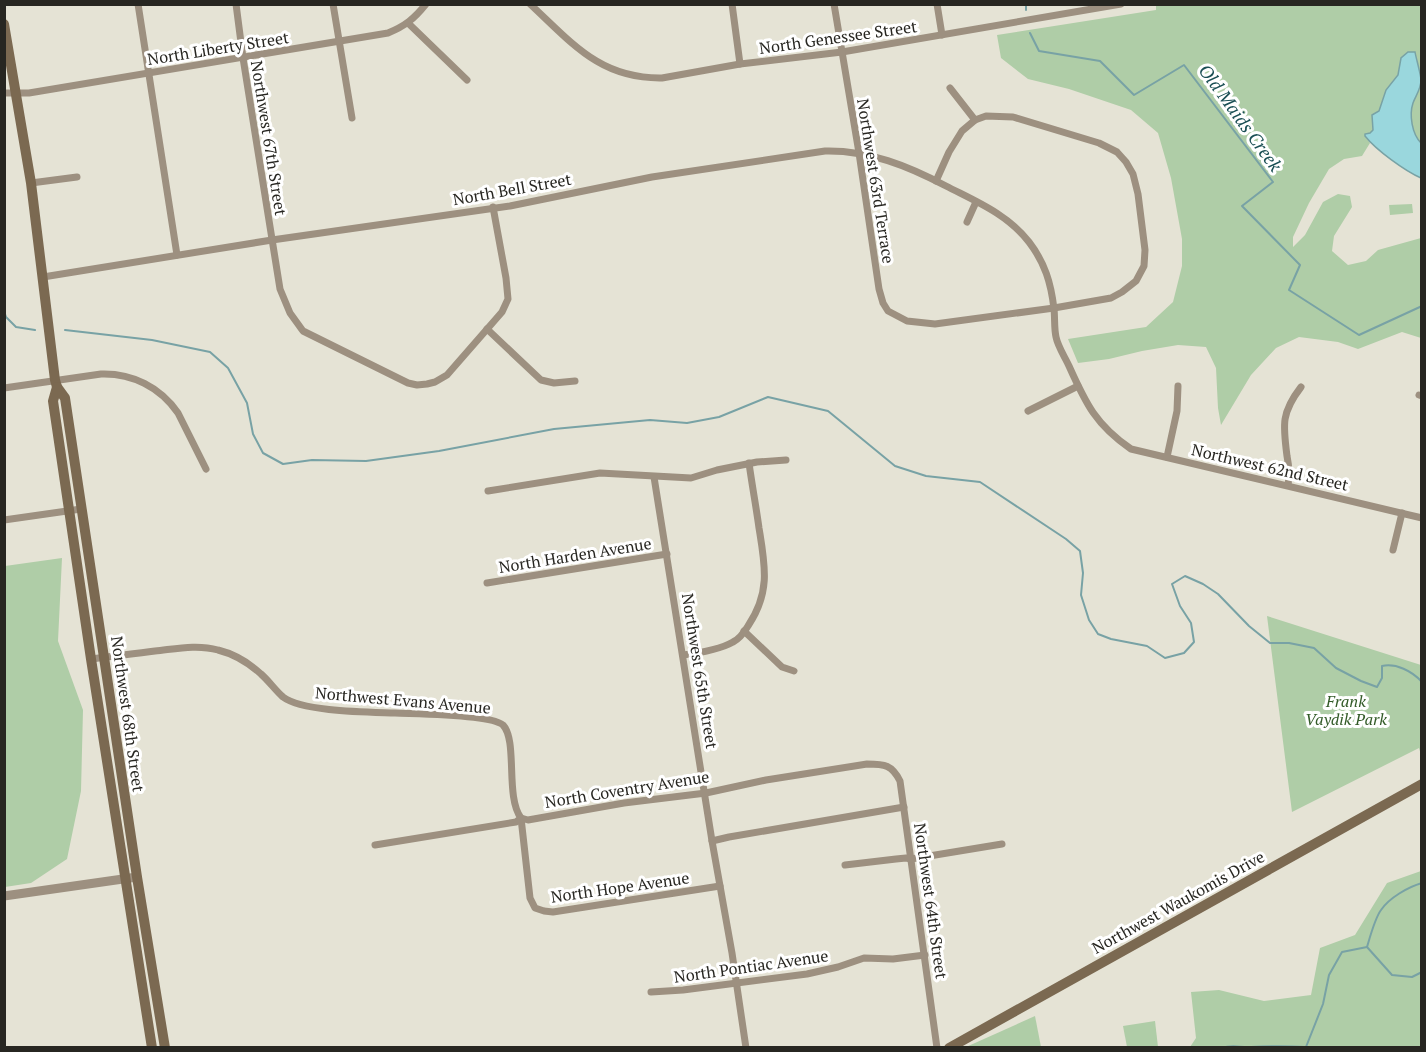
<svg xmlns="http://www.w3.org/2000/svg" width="1426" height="1052" viewBox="0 0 1426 1052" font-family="'PT Serif',serif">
	<rect width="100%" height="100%" fill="#e5e3d5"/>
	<g fill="#afcda7">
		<path d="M1156,5H1421V143C1412,134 1409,115 1413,103C1416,95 1420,89 1421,80C1421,74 1417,60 1415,53L1401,58L1398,75L1386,90L1374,130L1369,134H1365V136L1370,143L1362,156L1344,159L1329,169L1309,203L1293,237V247L1305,235L1323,202L1338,194L1350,196L1352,207L1334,236L1332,251L1348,265L1366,261L1378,250L1421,238V338L1402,332L1358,349L1338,342L1299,337L1276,348L1251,375L1221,425L1218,408L1216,368L1206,347L1178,345L1142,351L1109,359L1078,363L1068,339L1146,327L1173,302L1182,266V239L1171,178L1158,133L1131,110L1069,89L1028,79L1001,58L997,35L1156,10Z"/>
		<path d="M1412,204L1413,213L1390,215L1389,205Z"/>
		<path d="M62,558L58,641L83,710L81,791L67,859L31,883L5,887V566Z"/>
		<path d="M1267,616L1421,665V755L1419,748L1292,812Z"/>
		<path d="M1421,871V1047H1190L1196,1038L1191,992L1219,990L1264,1001L1311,995L1320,948L1355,935L1387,883Z"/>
		<path d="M1035,1016L1041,1047H966Z"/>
		<path d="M1155,1021L1158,1047H1127L1123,1026Z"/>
	</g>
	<path fill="#9ad7dd" stroke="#78a2a5" stroke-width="1.5" d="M1408,52H1415C1416,58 1421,75 1421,80C1421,89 1416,95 1413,103C1409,115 1412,134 1421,143V178C1405,171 1376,150 1365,136V134L1370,133L1373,130L1372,115L1379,111L1386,90L1398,75L1401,58Z"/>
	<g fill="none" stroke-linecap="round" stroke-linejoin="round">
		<g stroke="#78a2a5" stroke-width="2">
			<path d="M1026,4V10"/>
			<path d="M1030,33L1039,51L1100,61L1134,95L1184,65L1273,182L1242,206L1300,265L1289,290L1359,335L1422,306"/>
			<path d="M4,311L6,317L16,327L35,330"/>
			<path d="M65,330L152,340L210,352L228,368L247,403L253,434L263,453L283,464L312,460L366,461L439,451L554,429L650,420L687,423L719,417L768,397L828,411L895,466L926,476L980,482L1066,539L1080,551L1083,573L1081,595L1089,620L1098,634L1111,639L1147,646L1165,658L1184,653L1194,642L1191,623L1180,606L1172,584L1185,576L1203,584L1218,594L1249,626L1270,643H1289L1314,648L1336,668L1361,681L1377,687L1382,678V666C1396,663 1412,671 1422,682"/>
			<path d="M1367,947C1370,937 1375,918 1381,910C1389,898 1408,887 1422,883"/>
			<path d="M1222,1048C1233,1044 1241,1048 1251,1047C1270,1046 1287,1046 1306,1047L1323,1004L1329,975L1342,952L1367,947L1392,975L1412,977L1422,972"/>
		</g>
		<g stroke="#9d9080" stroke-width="7">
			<path d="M138,4L177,255"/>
			<path d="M236,4L243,58L280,289L290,313L303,331L408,383L417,385L427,384L435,382L447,375L502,312L508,299L506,278L493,207"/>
			<path d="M333,4L352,118"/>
			<path d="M530,4C572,43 600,79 662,78L740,64L842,52L1121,4"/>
			<path d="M732,4L740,64"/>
			<path d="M834,4L859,153L879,289L883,303L888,311L907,321L935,324L1054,308L1111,298L1122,292L1136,281L1144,266L1145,250L1138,194L1133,174L1126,162L1117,152L1099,143L1013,117L986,116L975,120L962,131L949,152L936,181"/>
			<path d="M937,4L942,35"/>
			<path d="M408,23L467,80"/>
			<path d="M950,88L975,120"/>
			<path d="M4,93H29L388,33C405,26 414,19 426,4"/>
			<path d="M31,183L77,177"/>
			<path d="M967,222L976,202"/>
			<path d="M43,277L272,240L510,206L652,177L825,151C869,150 908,166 946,186C977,202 1007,214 1029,242C1045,263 1051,283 1054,309C1055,318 1054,328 1056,337C1058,347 1065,357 1069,366C1086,404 1096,425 1131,449L1422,518"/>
			<path d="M487,329L541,380L554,383L575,381"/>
			<path d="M4,388L101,374C132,373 160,387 178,413L206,469"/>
			<path d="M1419,395L1422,396"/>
			<path d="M1028,411L1078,386"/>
			<path d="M1167,457L1177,411L1178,386"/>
			<path d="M654,477L712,841L732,953L746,1048"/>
			<path d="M1288,485C1290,475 1289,466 1287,456C1283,425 1281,413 1301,387"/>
			<path d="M488,491L600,473L691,478L717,470L757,462L786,460"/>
			<path d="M4,520L81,509"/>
			<path d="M1393,550L1402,513"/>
			<path d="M487,583L667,554"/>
			<path d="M744,631L782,667L794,671"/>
			<path d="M683,655C699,653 719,650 733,642C739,639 745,631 748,626C771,592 765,565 759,528C756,506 752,485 749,463"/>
			<path d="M91,659C112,656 134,654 155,651C175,649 197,644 218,650C234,654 249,663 261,674C269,681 275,690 283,697C303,712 369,712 395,713C415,714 491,714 503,725C518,741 505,797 521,818L530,898L535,908L544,911L553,912L720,886"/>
			<path d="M712,841L729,837L904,807"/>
			<path d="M375,845L516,822L521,818L528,820L624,803L706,793L766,780L867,764C885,764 892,765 900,781L937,1048"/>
			<path d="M845,865L896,859L906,858L911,859L1002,844"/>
			<path d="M651,992L683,990L807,974L838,967L864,958L893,959L925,955"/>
		</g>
		<path stroke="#9d9080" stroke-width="9" d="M4,896L137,877"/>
		<g stroke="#7b6951" stroke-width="10">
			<path d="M4,24L31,183L55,380L57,387L65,398L137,877L165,1048"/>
			<path d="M57,387L53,401L91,659L152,1048"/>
			<path d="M949,1048L1422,784"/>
		</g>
	</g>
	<g text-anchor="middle" stroke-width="6" stroke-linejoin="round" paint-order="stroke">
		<g font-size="16" fill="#272621" stroke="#fff">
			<text transform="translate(838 37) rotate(-8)" y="6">North Genessee Street</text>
			<text transform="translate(218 48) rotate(-9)" y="6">North Liberty Street</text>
			<text transform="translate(269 138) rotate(81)" y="6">Northwest 67th Street</text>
			<text transform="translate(876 181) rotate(81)" y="6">Northwest 63rd Terrace</text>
			<text transform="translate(512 189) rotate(-10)" y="6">North Bell Street</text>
			<text transform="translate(1270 467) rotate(13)" y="6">Northwest 62nd Street</text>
			<text transform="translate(575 555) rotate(-9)" y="6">North Harden Avenue</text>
			<text transform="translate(700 671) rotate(81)" y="6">Northwest 65th Street</text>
			<text transform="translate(403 700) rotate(5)" y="6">Northwest Evans Avenue</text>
			<text transform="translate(128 714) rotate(82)" y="6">Northwest 68th Street</text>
			<text transform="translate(627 789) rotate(-9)" y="6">North Coventry Avenue</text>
			<text transform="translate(620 887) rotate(-8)" y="6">North Hope Avenue</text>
			<text transform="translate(931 901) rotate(82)" y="6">Northwest 64th Street</text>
			<text transform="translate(1178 902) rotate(-29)" y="6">Northwest Waukomis Drive</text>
			<text transform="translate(751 966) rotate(-8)" y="6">North Pontiac Avenue</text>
		</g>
		<g font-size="16" font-style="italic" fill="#335b28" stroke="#fff">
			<text x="1346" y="707">Frank<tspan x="1346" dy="18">Vaydik Park</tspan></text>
		</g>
		<g font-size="18" font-style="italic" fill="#1a4f54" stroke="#fff">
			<text transform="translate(1240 118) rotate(54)" y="6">Old Maids Creek</text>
		</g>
	</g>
	<rect width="1426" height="1052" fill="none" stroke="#272621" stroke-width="12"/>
</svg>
